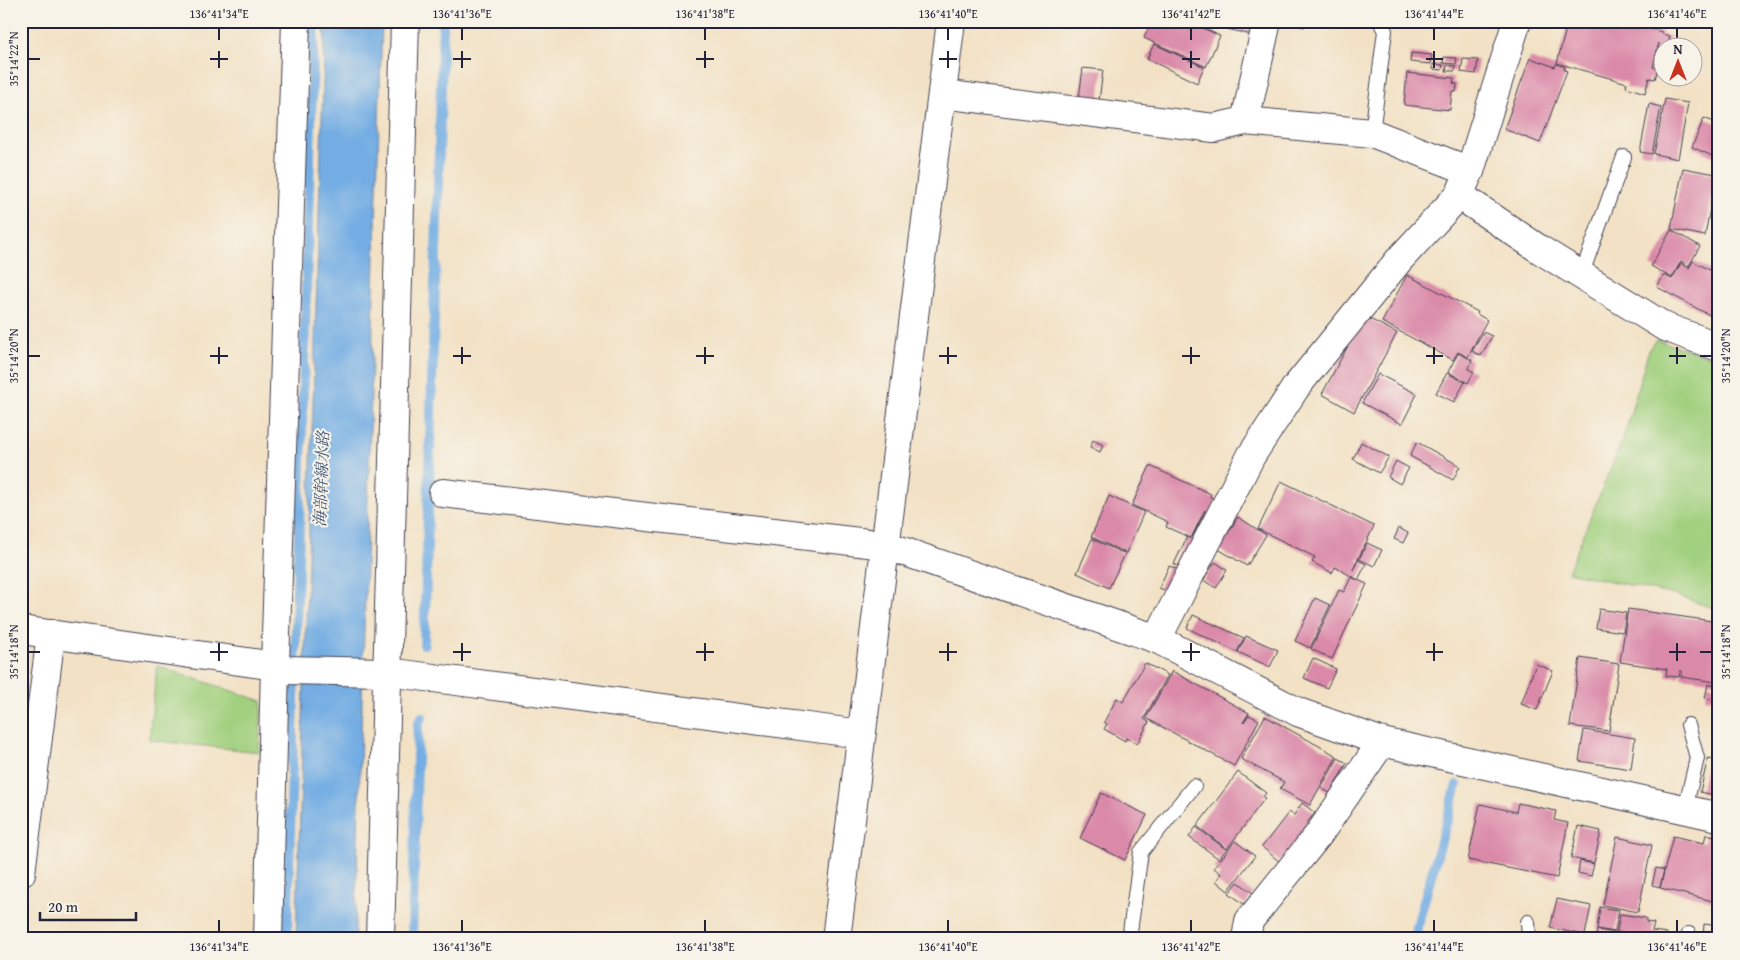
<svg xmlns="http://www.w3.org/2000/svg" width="1740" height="960" viewBox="0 0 1740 960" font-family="'Gentium Book Plus','Noto Serif JP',serif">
	<rect width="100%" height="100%" fill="#f7f3e8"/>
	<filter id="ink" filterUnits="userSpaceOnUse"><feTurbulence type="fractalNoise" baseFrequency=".02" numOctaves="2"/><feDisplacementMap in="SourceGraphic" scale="10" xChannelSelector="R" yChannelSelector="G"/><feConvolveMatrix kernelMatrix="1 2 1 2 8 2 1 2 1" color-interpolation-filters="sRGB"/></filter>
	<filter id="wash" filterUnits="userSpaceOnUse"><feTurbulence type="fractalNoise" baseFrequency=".0096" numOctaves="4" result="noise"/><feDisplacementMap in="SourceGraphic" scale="20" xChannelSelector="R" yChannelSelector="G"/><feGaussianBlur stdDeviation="1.12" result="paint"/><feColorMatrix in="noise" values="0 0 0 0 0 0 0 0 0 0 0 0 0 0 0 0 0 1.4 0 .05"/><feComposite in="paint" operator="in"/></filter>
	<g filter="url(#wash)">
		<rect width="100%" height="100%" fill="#f2e1c4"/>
		<g fill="#a1d07e" stroke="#62795c">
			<path d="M1656,340L1719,359V610L1675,595L1568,572L1625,433L1649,349Z"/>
			<path d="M157,666L262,701L259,752L149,740Z"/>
		</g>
		<path fill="#73ade3" stroke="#4a688f" d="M325,21H382L355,939H296Z"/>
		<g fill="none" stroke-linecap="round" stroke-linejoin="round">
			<g stroke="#73ade3" stroke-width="10">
				<path d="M424,644L443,21"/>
				<path d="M287,939L314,21"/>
				<path d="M412,939L418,724L422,717"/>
				<path d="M1416,939L1417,926L1457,785"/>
			</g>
		</g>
		<g id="blocks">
			<g fill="#da89a8">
				<path d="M1152,21H1188L1220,36L1206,67L1144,38Z"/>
				<path d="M1230,21H1255L1252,35L1227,29Z"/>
				<path d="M1283,21H1305L1304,27Z"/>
				<path d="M1568,21H1624L1662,32V34L1670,36L1667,48H1662V62L1655,60L1659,43L1653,67L1658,68L1655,79L1649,78L1645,93L1626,87L1627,83L1557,63Z"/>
				<path d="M1154,44L1204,67L1197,83L1147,59Z"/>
				<path d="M1411,53L1432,55L1431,64L1410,62Z"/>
				<path d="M1444,57L1457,58L1456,64L1443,63Z"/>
				<path d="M1530,58L1555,67L1556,64L1565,67L1564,70L1567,71L1540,143L1504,129Z"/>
				<path d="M1463,59L1478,60L1476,74L1461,72Z"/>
				<path d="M1433,64L1443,65L1442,70L1433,69Z"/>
				<path d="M1447,65L1456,66L1455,71H1446Z"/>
				<path d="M1083,68L1103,70L1099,101L1079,98Z"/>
				<path d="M1407,73L1454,78L1453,83L1457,84L1456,92L1452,91L1450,110L1404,105Z"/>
				<path d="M1665,99L1688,103L1678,159L1654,154Z"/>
				<path d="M1649,104L1661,107L1652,154L1640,152Z"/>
				<path d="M1704,118L1719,124V159L1692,147Z"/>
				<path d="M1683,168L1716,174L1705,236L1671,229Z"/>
				<path d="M1719,187V206L1712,204Z"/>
				<path d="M1671,230L1700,246L1689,266L1681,261L1672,278L1651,266Z"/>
				<path d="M1693,261L1719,275V306L1713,317L1657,287L1664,275L1672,279L1681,263L1689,268Z"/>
				<path d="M1407,275L1478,312L1477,314L1487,320L1468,357L1458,352L1453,360L1382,322Z"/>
				<path d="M1364,316L1397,333L1354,412L1322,394Z"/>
				<path d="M1483,332L1492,336L1481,356L1472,351Z"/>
				<path d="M1458,353L1472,360L1468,369L1474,372L1468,383L1448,372Z"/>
				<path d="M1447,373L1465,382L1454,402L1436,393Z"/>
				<path d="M1378,374L1417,394L1402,424L1362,403Z"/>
				<path d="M1093,440L1103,445L1100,452L1090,447Z"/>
				<path d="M1361,442L1389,457L1379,473L1353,459Z"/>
				<path d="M1417,442L1460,466L1453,480L1410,456Z"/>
				<path d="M1396,461L1409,468L1400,484L1388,477Z"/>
				<path d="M1150,466L1211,494L1210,497L1217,500L1198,541L1192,538L1205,510L1191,538L1166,527L1168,522L1132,505Z"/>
				<path d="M1281,481L1374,526L1353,570L1358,560L1366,564L1358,580L1335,567L1332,573L1312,562L1315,557L1258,529Z"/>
				<path d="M1109,496L1144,512L1126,553L1091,537Z"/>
				<path d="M1238,517L1266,535L1247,566L1218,549Z"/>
				<path d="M1399,528L1408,533L1403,543L1394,539Z"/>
				<path d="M1187,537L1196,542L1183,568L1174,564Z"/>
				<path d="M1092,539L1125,554L1109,588L1077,573Z"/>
				<path d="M1367,543L1382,550L1374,566L1359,559Z"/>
				<path d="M1215,562L1227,570L1216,588L1203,580Z"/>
				<path d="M1169,566L1180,570L1170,592L1159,588Z"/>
				<path d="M1351,577L1367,584L1332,659L1311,649L1339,590L1344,592Z"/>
				<path d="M1315,598L1330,605L1310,648L1295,641Z"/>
				<path d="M1599,609L1626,613L1623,632L1596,628Z"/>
				<path d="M1628,609L1719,622V659L1716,682L1681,677L1682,671H1680L1679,677L1666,676L1667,669L1620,662Z"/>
				<path d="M1193,615L1244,638L1237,652L1187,628Z"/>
				<path d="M1246,636L1278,650L1270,667L1238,652Z"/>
				<path d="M1313,658L1336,669L1327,688L1304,678Z"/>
				<path d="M1580,658L1619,664L1609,731L1570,726Z"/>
				<path d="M1145,663L1168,675L1144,719L1149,722L1137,744L1126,738L1125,741L1104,729L1107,724L1104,722L1117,698L1123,702Z"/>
				<path d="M1536,664L1553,671L1537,710L1521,704Z"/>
				<path d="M1172,671L1249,713L1243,723L1249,715L1259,720L1234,766L1146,718Z"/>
				<path d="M1708,684L1719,687V701L1705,698Z"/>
				<path d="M1265,716L1337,756L1310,805L1280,789L1284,782L1241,759Z"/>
				<path d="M1584,730L1635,738L1631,769L1579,761Z"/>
				<path d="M1338,758L1347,763L1330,793L1321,788Z"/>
				<path d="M1708,758L1719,760V796L1700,792Z"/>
				<path d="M1238,772L1266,793L1263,797L1265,798L1227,849L1197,826Z"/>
				<path d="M1101,793L1147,815L1125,860L1080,838Z"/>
				<path d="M1302,803L1315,813L1306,824L1308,825L1280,862L1262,847L1289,812L1294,815Z"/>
				<path d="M1518,803L1556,811L1554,820L1568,823L1557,878L1468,860L1480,804L1516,812Z"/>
				<path d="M1578,826L1601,831L1594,863L1571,858Z"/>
				<path d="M1196,827L1226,849L1219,859L1189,837Z"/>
				<path d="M1706,834L1719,837V895L1715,894L1713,901L1660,888L1673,836L1704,843Z"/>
				<path d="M1617,837L1652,845L1638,912L1603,905Z"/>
				<path d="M1235,841L1255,856L1228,891L1216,881L1221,874L1214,868Z"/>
				<path d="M1580,861L1594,864L1591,876L1578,873Z"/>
				<path d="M1656,868L1664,870L1660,887L1652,885Z"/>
				<path d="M1238,882L1253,893L1245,905L1229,893Z"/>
				<path d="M1557,899L1591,906L1585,935L1550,928Z"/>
				<path d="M1600,907L1619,910L1615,932L1597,929Z"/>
				<path d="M1620,914L1646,918V922L1654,923L1652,931L1667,933L1666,939L1617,932Z"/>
				<path d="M1704,924L1719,926V939L1703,937Z"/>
				<path d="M1597,930L1647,938V939H1596Z"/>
			</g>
		</g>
	</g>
	<g filter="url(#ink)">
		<use href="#blocks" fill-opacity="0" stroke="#413f50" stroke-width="1"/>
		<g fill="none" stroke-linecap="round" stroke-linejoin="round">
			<defs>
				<g id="lane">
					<path d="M1372,133L1385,31L1380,21"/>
					<path d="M1581,276L1624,157"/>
					<path d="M1685,809L1697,758L1688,725"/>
					<path d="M1528,922L1529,939"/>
					<path d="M1689,934L1692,939"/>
					<path d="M1129,939L1141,852L1194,786"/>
				</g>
				<g id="street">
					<path d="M942,94L1214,128L1245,121L1372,133L1470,171"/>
					<path d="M1245,121L1267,21"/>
					<path d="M1459,195L1539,249L1665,327L1719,347"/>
					<path d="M443,493L885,545L1157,639L1298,712L1382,742L1719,817"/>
					<path d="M21,630L275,666L283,670L388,672L861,734"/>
					<path d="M1157,639L1251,456L1296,387L1399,260L1459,195L1470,171L1517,21"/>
					<path d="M21,873L51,634"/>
					<path d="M268,939L275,666L296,21"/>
					<path d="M380,939L405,21"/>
					<path d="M836,939L951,21"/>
					<path d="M1246,939L1249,921L1319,834L1382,742"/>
				</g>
			</defs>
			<use href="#lane" stroke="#413f50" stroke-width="16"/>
			<use href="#street" stroke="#413f50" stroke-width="30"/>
			<use href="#lane" stroke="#fff" stroke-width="14"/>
			<use href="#street" stroke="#fff" stroke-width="28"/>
		</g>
	</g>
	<path fill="none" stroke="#22223b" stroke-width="2" d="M219,28V40M462,28V40M705,28V40M948,28V40M1191,28V40M1434,28V40M1677,28V40M219,51V68M462,51V68M705,51V68M948,51V68M1191,51V68M1434,51V68M28,59H40M210,59H228M453,59H471M696,59H714M939,59H957M1182,59H1200M1426,59H1443M219,347V364M462,347V364M705,347V364M948,347V364M1191,347V364M1434,347V364M1677,347V364M28,356H40M210,356H228M453,356H471M696,356H714M939,356H957M1182,356H1200M1426,356H1443M1669,356H1686M1700,356H1712M219,643V661M462,643V661M705,643V661M948,643V661M1191,643V661M1434,643V661M1677,643V661M28,652H40M210,652H228M453,652H471M696,652H714M939,652H957M1182,652H1200M1426,652H1443M1669,652H1686M1700,652H1712M219,920V932M462,920V932M705,920V932M948,920V932M1191,920V932M1434,920V932M1677,920V932"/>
	<g text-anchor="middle" stroke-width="4" stroke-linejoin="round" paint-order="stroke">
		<g font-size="16" font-style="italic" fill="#3e5376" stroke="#f7f3e8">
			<text transform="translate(321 479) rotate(-88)" y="6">海部幹線水路</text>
		</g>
	</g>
	<rect width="1740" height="960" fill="none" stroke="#f7f3e8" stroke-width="55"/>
	<g transform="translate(1678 62)"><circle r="24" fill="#f7f3e8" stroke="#a29fa3"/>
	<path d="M0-4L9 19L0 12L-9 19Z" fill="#c8321e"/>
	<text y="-8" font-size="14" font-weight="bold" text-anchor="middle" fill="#22223b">N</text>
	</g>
	<path d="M40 912v8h96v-8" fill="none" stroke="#22223b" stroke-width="2.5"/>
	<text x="48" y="912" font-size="15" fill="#22223b" stroke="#f7f3e8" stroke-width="4" paint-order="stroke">20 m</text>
	<rect x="28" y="28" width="1684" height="904" fill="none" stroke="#22223b" stroke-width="2"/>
	<g font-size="12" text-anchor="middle" fill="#22223b">
		<text x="219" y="18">136°41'34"E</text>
		<text x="462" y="18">136°41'36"E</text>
		<text x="705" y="18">136°41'38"E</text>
		<text x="948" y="18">136°41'40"E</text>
		<text x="1191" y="18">136°41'42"E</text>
		<text x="1434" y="18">136°41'44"E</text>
		<text x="1677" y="18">136°41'46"E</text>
		<text transform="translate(14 59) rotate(-90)" y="4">35°14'22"N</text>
		<text transform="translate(14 356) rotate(-90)" y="4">35°14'20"N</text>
		<text transform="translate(1726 356) rotate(-90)" y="4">35°14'20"N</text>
		<text transform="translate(14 652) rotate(-90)" y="4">35°14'18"N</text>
		<text transform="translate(1726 652) rotate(-90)" y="4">35°14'18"N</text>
		<text x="219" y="951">136°41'34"E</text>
		<text x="462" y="951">136°41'36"E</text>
		<text x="705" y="951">136°41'38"E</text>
		<text x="948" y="951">136°41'40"E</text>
		<text x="1191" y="951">136°41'42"E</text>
		<text x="1434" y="951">136°41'44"E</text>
		<text x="1677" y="951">136°41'46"E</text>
	</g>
</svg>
